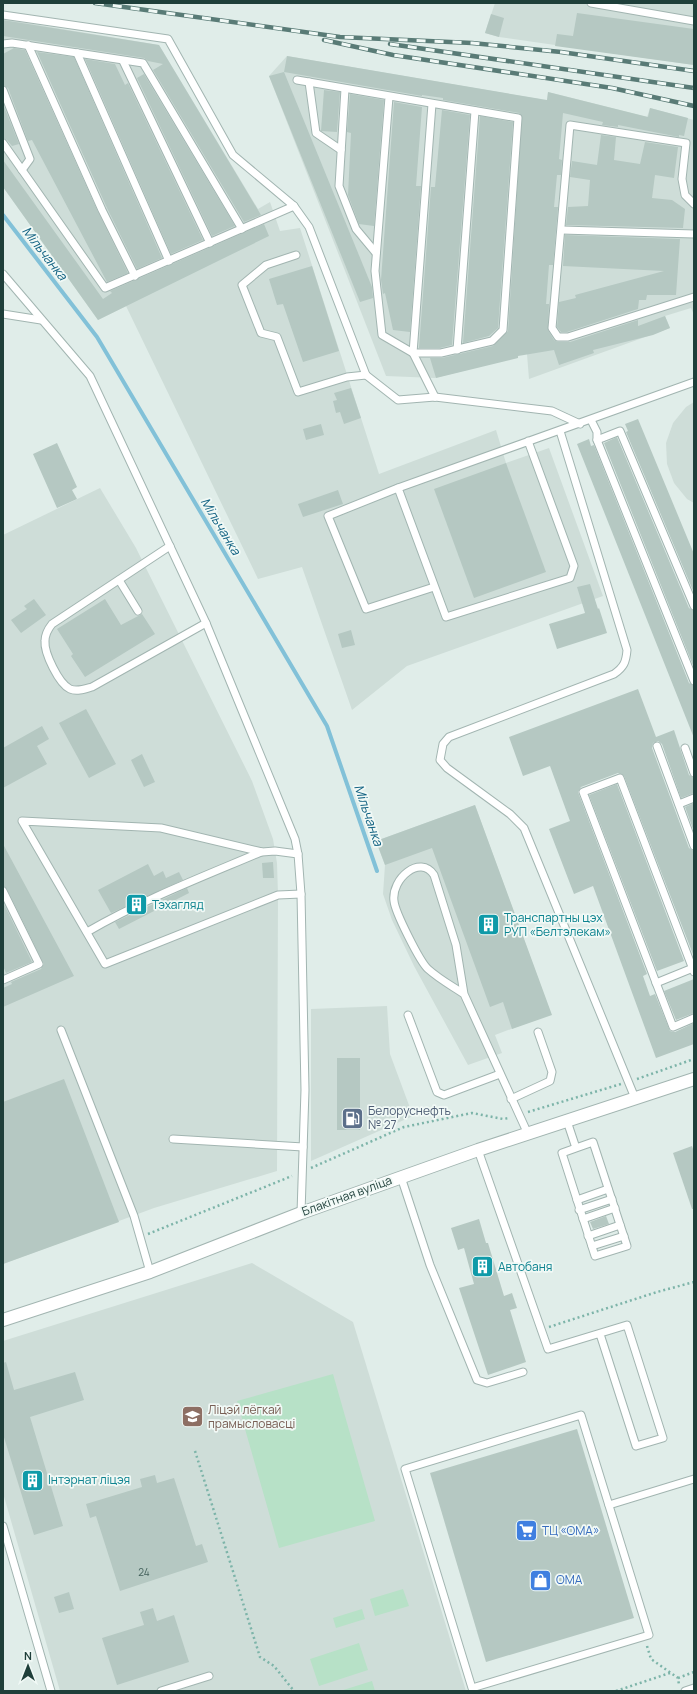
<svg xmlns="http://www.w3.org/2000/svg" width="697" height="1694" viewBox="0 0 697 1694" font-family="Manrope,sans-serif">
	<rect width="100%" height="100%" fill="#e0ede9"/>
	<g fill="#ceddd8">
		<path d="M495,3H694V65L499,37L485,33Z"/>
		<path d="M3,19L159,45L258,209L270,202L280,231L300,228L379,474L496,430L506,463L549,448L603,596L407,666L352,710L302,567L258,579L126,306L98,320L3,187Z"/>
		<path d="M287,56L539,99L518,357L435,378L386,376L269,76Z"/>
		<path d="M548,92L647,117L650,108L694,120V315L691,308L665,316L670,328L529,379L527,354Z"/>
		<path d="M694,402V503L687,499L674,483L667,464L666,443L673,423L686,407Z"/>
		<path d="M100,488L136,548L252,781L273,839L277,863L278,895L277,1171L154,1208L3,1264V535Z"/>
		<path d="M475,805L551,1014L495,1035L502,1053L468,1065L414,966L392,920L383,894L385,865L376,841Z"/>
		<path d="M387,1006L390,1054L413,1116L311,1161V1009Z"/>
		<path d="M252,1263L353,1322L466,1691H60L3,1493V1341Z"/>
	</g>
	<g fill="#b7e1c7">
		<path d="M333,1374L375,1521L279,1548L237,1401Z"/>
		<path d="M403,1589L409,1606L375,1616L370,1599Z"/>
		<path d="M362,1609L365,1619L336,1628L333,1618Z"/>
		<path d="M359,1643L368,1670L319,1686L310,1659Z"/>
		<path d="M372,1681L375,1691H340Z"/>
	</g>
	<g fill="none" stroke-linecap="round" stroke-linejoin="round">
		<path stroke="#82c1d8" stroke-width="4" d="M3,215L97,337L327,726L377,871"/>
	</g>
	<g fill="#b5c8c2">
		<path d="M577,13L694,29V65L555,46L557,34L573,36Z"/>
		<path d="M491,14L504,18L499,37L485,33Z"/>
		<path d="M3,20L159,45L261,215L244,222L153,70L163,64L148,61L144,58L3,36Z"/>
		<path d="M14,48L25,50L98,212L128,273L107,282L32,140L28,141L8,88L3,85V54Z"/>
		<path d="M37,52L74,57L162,258L137,269L107,208Z"/>
		<path d="M287,56L547,100L548,92L648,117L650,108L688,118L684,136L679,135V137L618,125V127L602,125L603,122L563,113L559,159L562,160L561,175H557L554,207H558L553,265H549L546,304H549L548,330L554,340L558,342H570L638,320V326L665,316L670,328L653,335L593,350L594,353L559,365L554,350L518,356V358L436,378L430,358H442L493,346L508,331L522,116L519,113L443,100V98L422,95V96L284,72Z"/>
		<path d="M85,59L115,64L125,85L128,83L203,240L171,254Z"/>
		<path d="M284,72L372,287L373,298L360,302L269,76Z"/>
		<path d="M144,74L235,226L212,236L137,78Z"/>
		<path d="M324,90L340,92L337,132L321,131Z"/>
		<path d="M350,94L384,100L374,226L359,224L348,195L351,133L347,132Z"/>
		<path d="M394,102L422,107L416,186H421L410,332L393,330L385,293L383,294L381,280Z"/>
		<path d="M3,104L19,144L12,146L7,140L3,138Z"/>
		<path d="M442,110L470,115L452,345L440,348H419L431,187H435Z"/>
		<path d="M480,116L513,122L498,328L489,336L463,343Z"/>
		<path d="M601,135L616,137L614,160L640,164L645,142L678,147L674,178L655,175L652,198L672,200L685,209L683,228L566,225L568,207L588,206L590,180L570,177L572,161L597,165Z"/>
		<path d="M3,160L103,299L112,293L110,291L264,224L269,236L98,320L3,187Z"/>
		<path d="M565,235L680,239L676,295H647L646,300H639L638,309L567,332H561L557,327L559,302L576,298L575,295L664,271L563,266Z"/>
		<path d="M312,266L339,351L303,362L283,304L277,305L269,279Z"/>
		<path d="M351,388L361,418L344,424L340,412L336,413L333,401L337,400L334,393Z"/>
		<path d="M638,419L694,554V593L626,432L628,431L625,424Z"/>
		<path d="M321,424L324,435L306,440L303,429Z"/>
		<path d="M617,437L689,608L694,611V668L604,443Z"/>
		<path d="M589,439L591,446L594,445L689,683L694,686V738L577,444Z"/>
		<path d="M57,443L77,487L72,490L77,499L57,508L33,454Z"/>
		<path d="M506,463L546,572L474,598L434,489Z"/>
		<path d="M338,490L343,504L303,517L298,504Z"/>
		<path d="M590,584L598,609L599,608L607,633L557,649L549,624L585,613L577,587Z"/>
		<path d="M34,599L46,615L21,633L11,620L27,609L24,606Z"/>
		<path d="M105,599L121,625L142,614L155,634L85,677L71,656L73,654L57,629Z"/>
		<path d="M351,630L355,645L342,648L338,634Z"/>
		<path d="M638,689L656,737L674,730L689,775L694,778V793L681,798L662,744L658,741L653,743L652,748L689,848L694,851V957L624,776L618,773L581,787L578,792L647,974L643,976L650,996L655,994L670,1031L675,1032L694,1023V1044L656,1058L593,886L574,894L549,829L570,821L550,766L523,776L509,737Z"/>
		<path d="M86,709L116,764L89,778L59,723Z"/>
		<path d="M42,726L49,739L37,746L47,764L3,788V748Z"/>
		<path d="M142,754L155,782L144,787L131,760Z"/>
		<path d="M617,784L684,961L657,971L589,795Z"/>
		<path d="M694,803V832L685,807Z"/>
		<path d="M475,805L552,1015L512,1029L503,1002L490,1007L432,848L385,865L376,841Z"/>
		<path d="M3,844L74,976L3,1007V988L12,984L11,982L41,969L44,964L7,889L3,886Z"/>
		<path d="M273,862L274,878H263L262,863Z"/>
		<path d="M148,864L154,876L163,871L166,878L179,872L183,880L111,913L98,890Z"/>
		<path d="M187,888L189,893L119,929L115,922Z"/>
		<path d="M3,902L32,962L6,973L3,966Z"/>
		<path d="M694,979V1013L676,1020L664,991Z"/>
		<rect x="337" y="1058" width="23" height="72"/>
		<path d="M64,1079L119,1222L3,1264V1102Z"/>
		<path d="M692,1146L694,1152V1209H692L673,1153Z"/>
		<path d="M606,1216L609,1224L593,1229L590,1222Z"/>
		<path d="M479,1219L486,1243H488L504,1296L512,1293L517,1308L510,1310L526,1362L488,1375L459,1288L474,1284L464,1248L458,1250L451,1228Z"/>
		<path d="M6,1362L14,1390L75,1372L84,1400L30,1417L63,1526L34,1535L3,1434V1363Z"/>
		<path d="M577,1429L634,1618L486,1662L430,1473Z"/>
		<path d="M155,1475L157,1483L174,1478L196,1546L202,1544L208,1562L120,1591L96,1516L90,1518L86,1504L142,1487L140,1479Z"/>
		<path d="M69,1592L74,1609L59,1613L54,1597Z"/>
		<path d="M153,1608L157,1621L174,1615L189,1662L117,1685L102,1638L144,1625L140,1612Z"/>
	</g>
	<g fill="none" stroke-linecap="round" stroke-linejoin="round">
		<defs>
			<g id="service">
				<path d="M591,3L694,21"/>
				<path d="M3,15L168,39L233,155L294,206L309,227L366,375L398,400L435,397L552,411L580,424"/>
				<path d="M3,44L12,43L143,63L242,229"/>
				<path d="M28,45L102,210L135,276"/>
				<path d="M77,53L169,261"/>
				<path d="M123,61L210,243"/>
				<path d="M297,80L518,118L503,330L492,341L441,353H413L382,335L375,271L389,97"/>
				<path d="M309,82L316,133L341,150"/>
				<path d="M345,89L339,186L356,229L376,253"/>
				<path d="M3,90L30,159L22,170"/>
				<path d="M432,104L413,353L435,397"/>
				<path d="M3,143L105,288L294,206"/>
				<path d="M694,204L685,195L682,179L686,143L570,125L552,328L558,337H568L694,297"/>
				<path d="M562,230L694,234"/>
				<path d="M296,255L266,265L242,285L261,333L277,337L298,392L347,377L366,375"/>
				<path d="M3,274L90,376L206,623L295,839L298,854L301,894L305,1090L301,1213"/>
				<path d="M3,314L41,320"/>
				<path d="M457,350L475,111"/>
				<path d="M591,420L597,432V440L694,681"/>
				<path d="M560,431L627,650C626,662 624,667 614,674L449,737L443,744L440,760L447,768L510,814L524,828L635,1098"/>
				<path d="M597,440L620,431L694,606"/>
				<path d="M528,441L574,566L570,578L446,617L398,488L694,382"/>
				<path d="M398,488L328,516L366,609L434,587"/>
				<path d="M170,546L52,624C48,629 45,634 45,641C44,653 59,684 70,689C77,692 85,689 92,687L206,623"/>
				<path d="M119,580L138,611"/>
				<path d="M657,746L694,846"/>
				<path d="M685,748L694,773"/>
				<path d="M679,804L694,798"/>
				<path d="M298,854L275,851L262,852L161,828L22,821L105,964L278,895L301,894"/>
				<path d="M3,891L39,964L3,980"/>
				<path d="M87,932C142,900 202,877 261,852"/>
				<path d="M694,972L620,778L583,792L673,1027L694,1018"/>
				<path d="M656,983L693,968"/>
				<path d="M464,994C452,986 439,979 428,969C420,962 395,912 394,901C391,879 420,854 434,875L456,945L464,994L528,1134"/>
				<path d="M408,1015L437,1092L444,1095L500,1074"/>
				<path d="M61,1030L134,1216L150,1272"/>
				<path d="M511,1099L550,1081L552,1072L538,1032"/>
				<path d="M567,1121L576,1148L562,1153L595,1256L627,1246L593,1142L576,1148"/>
				<path d="M173,1139L303,1147"/>
				<path d="M478,1150L548,1349L627,1325L663,1438L636,1446L600,1334"/>
				<path d="M401,1177L430,1265L477,1380L487,1383L523,1372"/>
				<path d="M577,1200L608,1189"/>
				<path d="M579,1210L612,1199"/>
				<path d="M583,1219L615,1208"/>
				<path d="M588,1236L620,1225"/>
				<path d="M592,1246L624,1236"/>
				<path d="M581,1415L649,1635L472,1688L405,1469Z"/>
				<path d="M609,1505L694,1479"/>
				<path d="M3,1526L51,1691"/>
				<path d="M161,1691L209,1676"/>
				<path d="M685,1691L694,1688"/>
			</g>
			<path id="tertiary" d="M3,1320L150,1272L301,1213L478,1150L694,1079"/>
		</defs>
		<use href="#service" stroke="#a2b5b1" stroke-width="9"/>
		<use href="#tertiary" stroke="#a2b5b1" stroke-width="14"/>
		<g stroke="#7db4a9" stroke-width="2.5" stroke-dasharray="2 3" stroke-linecap="butt">
			<path d="M637,1079L694,1059"/>
			<path d="M528,1112L621,1084"/>
			<path d="M311,1168L404,1127L472,1113L503,1119L509,1118"/>
			<path d="M148,1234L292,1176"/>
			<path d="M549,1327L657,1292L694,1282"/>
			<path d="M195,1451L260,1657L274,1666L294,1691"/>
			<path d="M647,1646L651,1659L678,1678L679,1685"/>
			<path d="M678,1678L694,1672"/>
			<path d="M616,1691L670,1673"/>
		</g>
		<use href="#service" stroke="#fff" stroke-width="7"/>
		<use href="#tertiary" stroke="#fff" stroke-width="12"/>
		<defs>
			<g id="rail">
				<path d="M95,3L340,37L472,43L561,52L694,71"/>
				<path d="M324,40L393,55L612,88L694,106"/>
				<path d="M390,44L694,88"/>
			</g>
		</defs>
		<use href="#rail" stroke="#597b76" stroke-width="4.5"/>
		<use href="#rail" stroke="#f1f9f6" stroke-width="3" stroke-dasharray="9" stroke-linecap="butt"/>
	</g>
	<defs>
		<symbol id="building-square" viewBox="-11 -11 22 22"><rect x="-9" y="-9" width="18" height="18" rx="4" fill="#0f9aa8" stroke="#f1f9f6"/><path d="M-4-6H4V6H1V3H-1V6H-4ZM-2.5-4.3h1.7v1.8h-1.7ZM.8-4.3h1.7v1.8H.8ZM-2.5-1h1.7V.8h-1.7ZM.8-1h1.7V.8H.8Z" fill="#fff"/></symbol>
		<symbol id="fuel-square" viewBox="-11 -11 22 22"><rect x="-9" y="-9" width="18" height="18" rx="4" fill="#5c6f8a" stroke="#f1f9f6"/><path d="M-5.5-6h7V0h2V4h1.3V-2.5L3-4.5l.8-.8L6-3V5H2.5V1h-1V6h-7ZM-4.2-4.7v3.2H.2V-4.7Z" fill="#fff"/></symbol>
		<symbol id="university-square" viewBox="-11 -11 22 22"><rect x="-9" y="-9" width="18" height="18" rx="4" fill="#8d6e63" stroke="#f1f9f6"/><path d="M0-5L7-2L0 1L-7-2ZM-4 1L0 2.5L4 1V4Q0 6-4 4Z" fill="#fff"/></symbol>
		<symbol id="supermarket-square" viewBox="-11 -11 22 22"><rect x="-9" y="-9" width="18" height="18" rx="4" fill="#3f7fe0" stroke="#f1f9f6"/><path d="M-6-5.5h2.5l.6 2H6L4.5 2H-2.5L-4.4-4H-6ZM-1.5 3.2a1.3 1.3 0 1 0 .1 0ZM3 3.2a1.3 1.3 0 1 0 .1 0Z" fill="#fff"/></symbol>
		<symbol id="shop-square" viewBox="-11 -11 22 22"><rect x="-9" y="-9" width="18" height="18" rx="4" fill="#3f7fe0" stroke="#f1f9f6"/><path d="M-5-2.5h2.3a2.7 3.5 0 0 1 5.4 0H5L5.5 6h-11ZM-1.5-2.5h3a1.5 2.3 0 0 0-3 0Z" fill="#fff"/></symbol>
	</defs>
	<g fill-rule="evenodd">
		<use href="#building-square" x="124" y="892" width="25" height="25"/>
		<use href="#building-square" x="476" y="912" width="25" height="25"/>
		<use href="#fuel-square" x="340" y="1106" width="25" height="25"/>
		<use href="#building-square" x="470" y="1254" width="25" height="25"/>
		<use href="#university-square" x="180" y="1404" width="25" height="25"/>
		<use href="#building-square" x="20" y="1468" width="25" height="25"/>
		<use href="#supermarket-square" x="514" y="1518" width="25" height="25"/>
		<use href="#shop-square" x="528" y="1568" width="25" height="25"/>
	</g>
	<g text-anchor="middle" stroke-width="3.5" stroke-linejoin="round" paint-order="stroke">
		<g font-size="10" fill="#44615c">
			<text x="144" y="1576">24</text>
		</g>
		<g font-size="12" fill="#0d838f" stroke="#f1f9f6" text-anchor="start">
			<text x="152" y="909">Тэхагляд</text>
			<text x="504" y="922">Транспартны цэх<tspan x="504" dy="14">РУП «Белтэлекам»</tspan></text>
			<text x="498" y="1271">Автобаня</text>
			<text x="48" y="1484">Інтэрнат ліцэя</text>
		</g>
		<g font-size="12" fill="#4e5e75" stroke="#f1f9f6" text-anchor="start">
			<text x="368" y="1115">Белоруснефть<tspan x="368" dy="14">№ 27</tspan></text>
		</g>
		<g font-size="12" fill="#1f3f3a" stroke="#f1f9f6">
			<text transform="translate(347 1196) rotate(-20)" y="4">Блакітная вуліца</text>
		</g>
		<g font-size="12" fill="#785e54" stroke="#f1f9f6" text-anchor="start">
			<text x="208" y="1414">Ліцэй лёгкай<tspan x="208" dy="14">прамысловасці</tspan></text>
		</g>
		<g font-size="12" fill="#366cbe" stroke="#f1f9f6" text-anchor="start">
			<text x="542" y="1535">ТЦ «ОМА»</text>
			<text x="556" y="1584">ОМА</text>
		</g>
		<g font-size="13" font-style="italic" fill="#126282" stroke="#f1f9f6">
			<text transform="translate(45 253) rotate(52)" y="5">Мільчанка</text>
			<text transform="translate(221 526) rotate(59)" y="5">Мільчанка</text>
			<text transform="translate(369 815) rotate(71)" y="5">Мільчанка</text>
		</g>
	</g>
	<rect width="697" height="1694" fill="none" stroke="#1f3f3a" stroke-width="8"/>
	<g transform="translate(28 1666)" stroke="#f1f9f6" stroke-width="3" paint-order="stroke">
	<path d="M0-3L7 15L0 10L-7 15Z" fill="#1f3f3a"/>
	<text y="-6" font-size="11" font-weight="bold" text-anchor="middle" fill="#1f3f3a">N</text>
	</g>
</svg>
